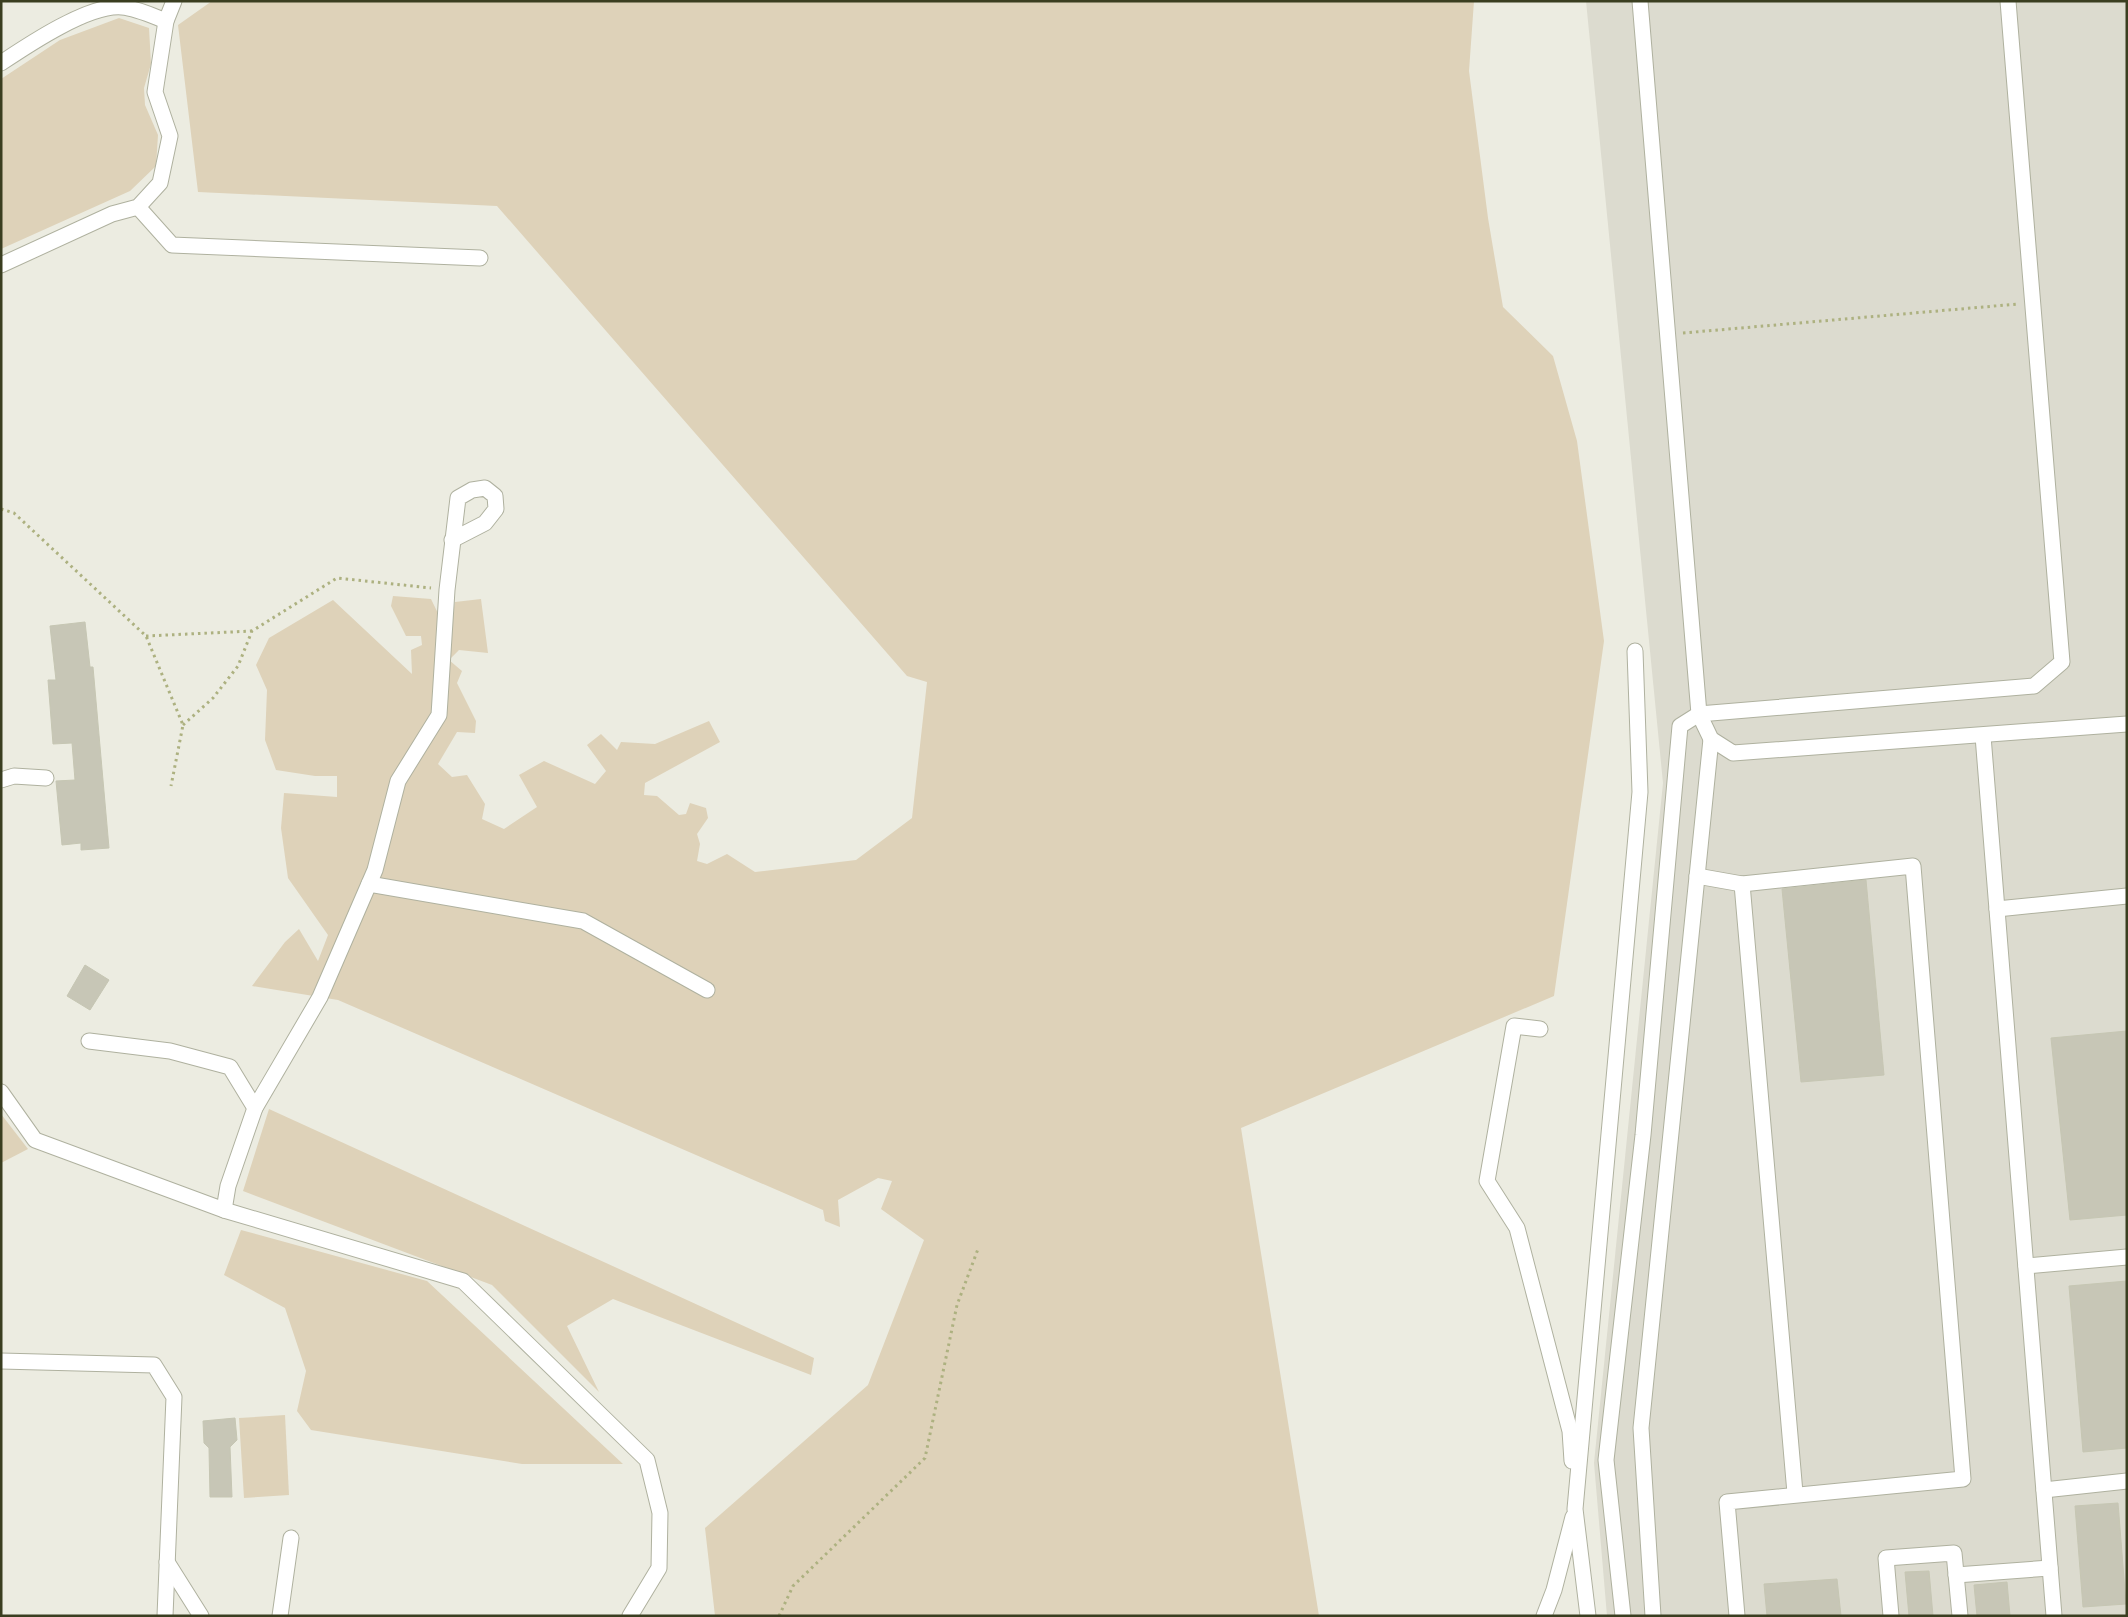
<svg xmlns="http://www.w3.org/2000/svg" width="2128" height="1617" viewBox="0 0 2128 1617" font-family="'Source Sans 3',sans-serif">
	<rect width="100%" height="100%" fill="#ecece1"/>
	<path fill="#dcdbcf" d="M1586,1H2127V1616H1607L1594,1463L1663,783Z"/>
	<g fill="#ded2b9">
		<path d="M212,1H1474L1469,71L1488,218L1503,307L1553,356L1577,441L1604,641L1554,996L1241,1128L1319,1616H715L705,1528L868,1385L924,1240L881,1209L892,1181L878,1178L838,1200L840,1227L825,1221L823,1210L338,1000L252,986L285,942L299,929L318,961L328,935L288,878L281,828L284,793L337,797V776H315L276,770L265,740L267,690L256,665L269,638L333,600L412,674L411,650L422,645L421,636H406L391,606L393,596L431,599L449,636L455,602L481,599L488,653L459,650L449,660L462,671L457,683L476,721L475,733L457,732L438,764L452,777L467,775L485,804L482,819L504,829L537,807L519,775L544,761L595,784L606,771L587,745L601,734L617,750L621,742L655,744L709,721L720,742L645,783L644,795L657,796L679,815L686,814L690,803L706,808L708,818L697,834L700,844L697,861L707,864L727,854L755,872L856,860L912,818L927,682L907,676L497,206L198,192L178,25Z"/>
		<path d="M119,18L149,28L151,64L144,88L145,105L158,135L156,166L130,191L1,249V79L60,40Z"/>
		<path d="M269,1109L814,1358L811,1375L613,1299L567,1326L599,1392L492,1285L243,1191Z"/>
		<path d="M1,1114L28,1149L1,1163Z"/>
		<path d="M241,1230L427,1281L623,1464H522L311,1430L297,1411L306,1371L285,1308L224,1275Z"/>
		<path d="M285,1415L289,1495L244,1498L239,1418Z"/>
	</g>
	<g fill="#c7c6b6" stroke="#c6c6b3">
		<path d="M85,622L90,667H93L109,848L81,850V843L62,845L56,781L75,780L72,743L53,744L48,680H56L50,626Z"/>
		<path d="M1866,880L1884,1075L1801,1082L1782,889Z"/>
		<path d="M85,965L109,980L90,1010L67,996Z"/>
		<path d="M2127,1031V1215L2070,1220L2051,1038Z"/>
		<path d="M2127,1281V1448L2083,1452L2069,1286Z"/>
		<path d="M235,1418L237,1440L230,1447L232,1497H210L209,1448L204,1443L203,1421Z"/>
		<path d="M2118,1503L2126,1604L2083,1607L2075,1506Z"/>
		<path d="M1929,1571L1933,1616H1909L1905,1572Z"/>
		<path d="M1837,1579L1841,1616H1767L1764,1584Z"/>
		<path d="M2007,1582L2010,1616H1977L1974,1585Z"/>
	</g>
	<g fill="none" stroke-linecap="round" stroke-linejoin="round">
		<defs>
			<g id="minor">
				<path d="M1640,1L1699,714L1711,739L1733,753L2127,724"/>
				<path d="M1,63C28,45 89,4 122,7C136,8 153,16 166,21"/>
				<path d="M138,207L172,245L480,258"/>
				<path d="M1,265L112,214L138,207L160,183L170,136L155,92L166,21L174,1"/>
				<path d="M1983,736L2054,1616"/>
				<path d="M1,780L14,776L46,778"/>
				<path d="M1697,876L1742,884L1913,866L1963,1479L1727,1502L1737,1616"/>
				<path d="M369,884L583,921L707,990"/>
				<path d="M1742,884L1795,1493"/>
				<path d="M1997,909L2127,896"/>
				<path d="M1540,1029L1514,1026L1487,1181L1517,1228L1570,1431L1572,1461"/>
				<path d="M89,1041L170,1051L230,1067L255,1108"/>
				<path d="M1,1092L35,1140L224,1210L463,1281L647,1460L660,1513L659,1568L630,1616"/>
				<path d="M224,1210L228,1186L255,1108L320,997L375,870L398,781L439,715L447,590L458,498L472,490L485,488L495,496L496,509L485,523L452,540"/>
				<path d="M2026,1266L2127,1257"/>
				<path d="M1,1361L154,1365L174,1397L165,1616"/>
				<path d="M2044,1490L2127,1481"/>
				<path d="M167,1562L201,1616"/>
				<path d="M1956,1575L2050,1568"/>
				<path d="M280,1616L291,1538"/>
				<path d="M1544,1616L1554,1590L1573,1517"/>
				<path d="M1588,1616L1575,1509L1640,792L1635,651"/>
				<path d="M1623,1616L1606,1460L1643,1135L1680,726L1699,714L2034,686L2062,662L2008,1"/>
				<path d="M1653,1616L1641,1428L1711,739"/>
				<path d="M1891,1616L1886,1558L1954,1553L1960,1616"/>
			</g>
		</defs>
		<use href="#minor" stroke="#afb19f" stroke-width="17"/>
		<g stroke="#adb180" stroke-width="3" stroke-dasharray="2.5 4" stroke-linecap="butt">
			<path d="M1683,333L2018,304"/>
			<path d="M1,509L14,513L146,636L183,725L171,786"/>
			<path d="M146,636L252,631"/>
			<path d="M183,725L213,698L238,666L252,631L337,578L431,588"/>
			<path d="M779,1616L793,1586L925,1458L957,1305L978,1249"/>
		</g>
		<use href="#minor" stroke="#fff" stroke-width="15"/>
	</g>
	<rect width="2128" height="1617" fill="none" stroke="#3a3e20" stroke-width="5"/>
</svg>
